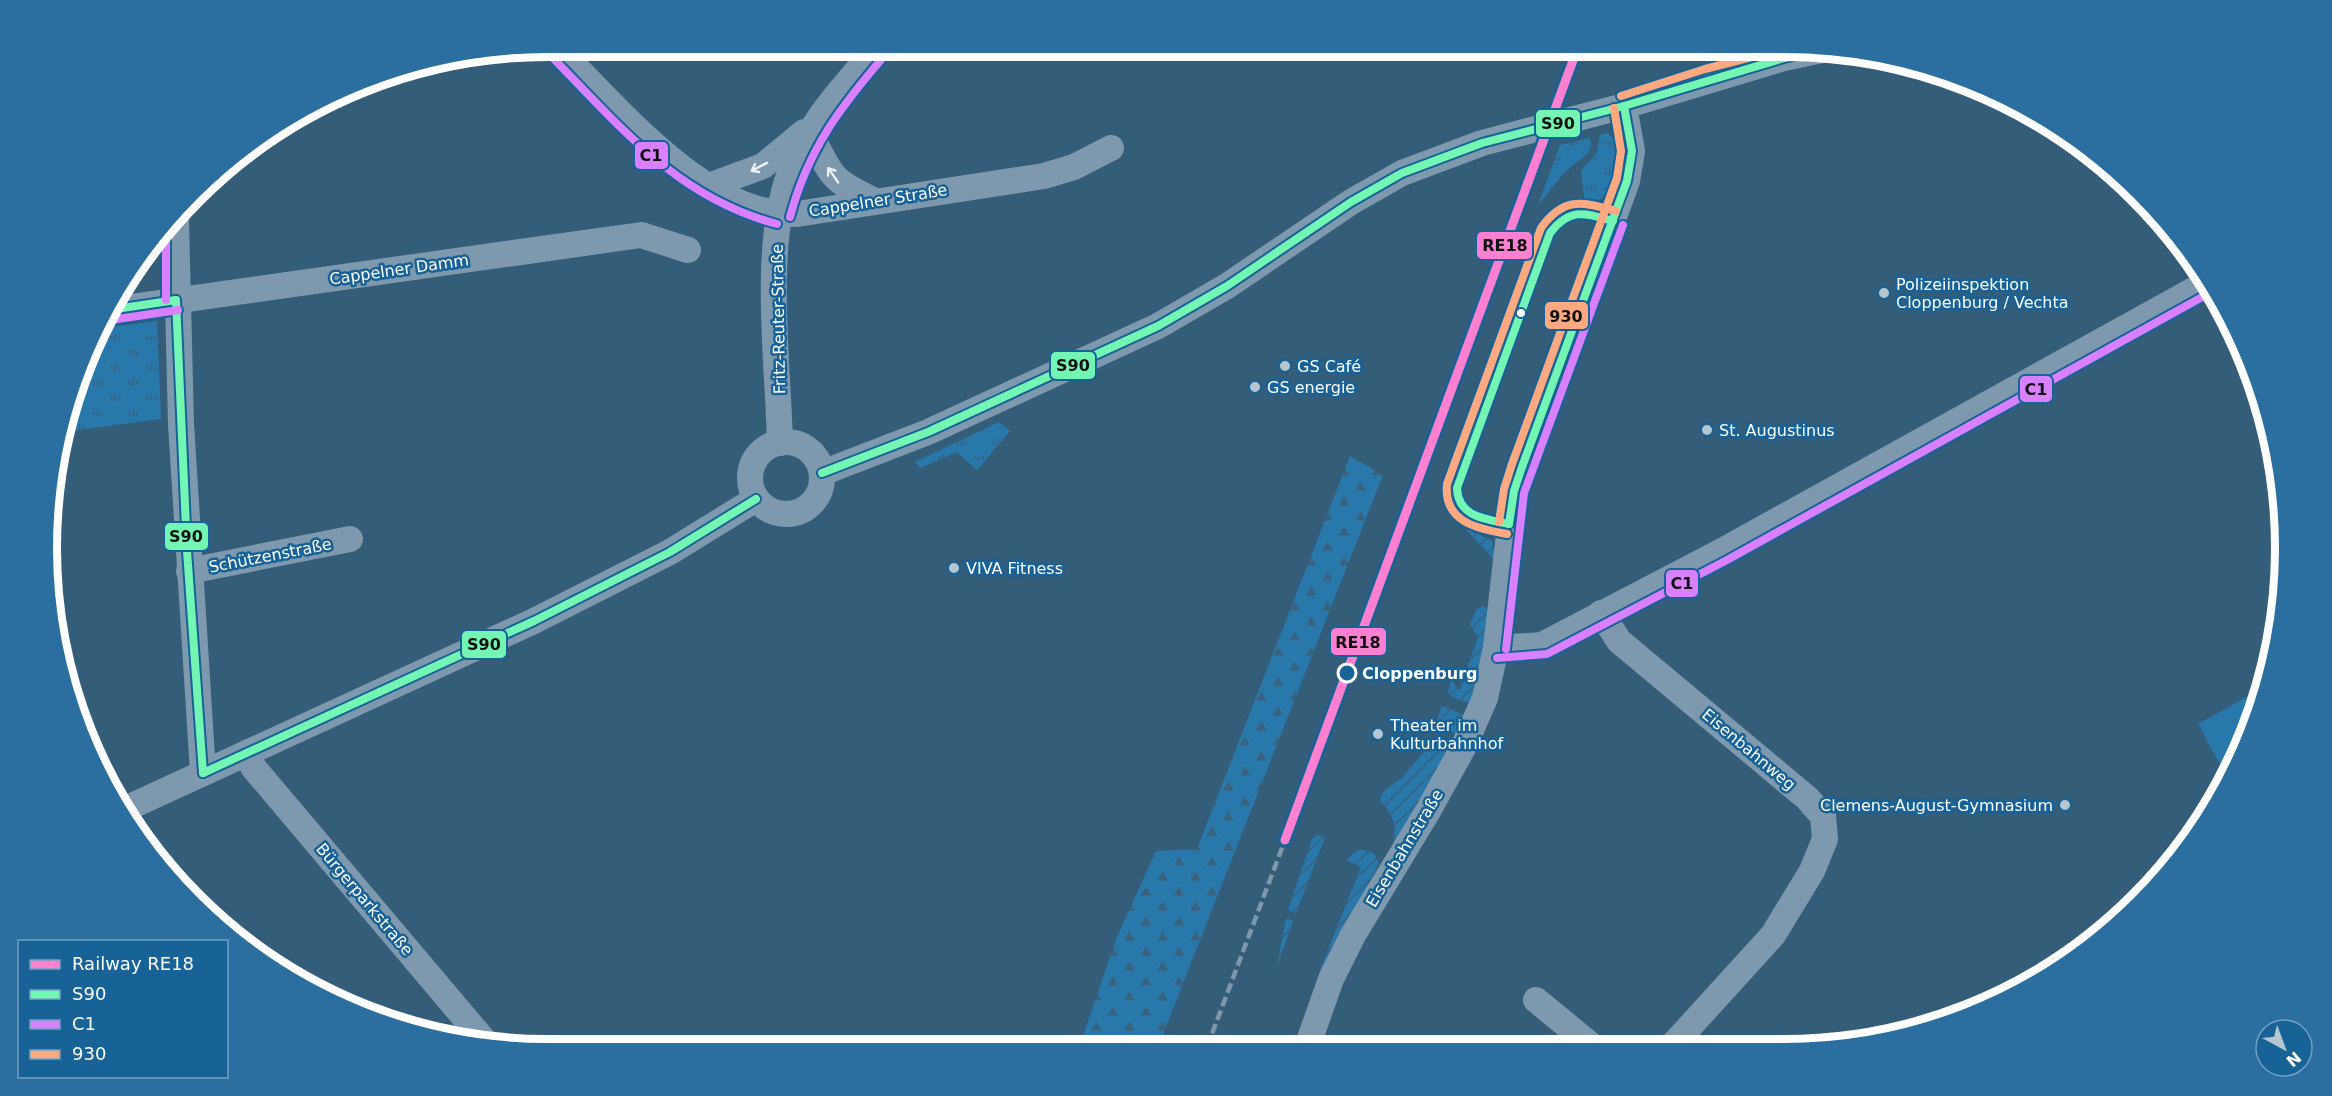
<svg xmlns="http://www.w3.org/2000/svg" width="2332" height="1096" viewBox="0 0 2332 1096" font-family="'DejaVu Sans',sans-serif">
	<defs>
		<pattern id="grass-tufts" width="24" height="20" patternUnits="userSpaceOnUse" patternTransform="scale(1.5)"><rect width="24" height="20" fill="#2878ac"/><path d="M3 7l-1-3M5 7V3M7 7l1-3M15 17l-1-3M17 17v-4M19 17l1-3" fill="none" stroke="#3a627c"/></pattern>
		<pattern id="forest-firs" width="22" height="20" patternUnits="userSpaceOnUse" patternTransform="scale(1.5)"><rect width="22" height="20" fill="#2878ac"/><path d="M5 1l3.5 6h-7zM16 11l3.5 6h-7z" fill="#3a627c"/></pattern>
		<pattern id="garden-furrows" width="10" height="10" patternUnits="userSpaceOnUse" patternTransform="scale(1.5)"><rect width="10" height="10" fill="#2878ac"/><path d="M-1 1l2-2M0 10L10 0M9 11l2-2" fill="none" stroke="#3a627c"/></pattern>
	</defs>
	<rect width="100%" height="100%" fill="#345d7a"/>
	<g fill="url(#grass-tufts)">
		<path d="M1607,133L1618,144C1623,169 1614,202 1585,204L1581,171L1597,152L1600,135Z"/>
		<path d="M1590,138L1591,147L1587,154L1565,172L1538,205L1560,145Z"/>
		<path d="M157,321L161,419L63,432L102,328Z"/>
		<path d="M999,422L1010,431L977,470L957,452L920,468L915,462Z"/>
	</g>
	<path fill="url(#forest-firs)" d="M1350,456L1383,475L1158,1047L1079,1048L1116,939L1156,851L1197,849Z"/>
	<g fill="url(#garden-furrows)">
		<path d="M1464,527L1492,541L1496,562Z"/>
		<path d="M1482,607H1485L1490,615L1473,701C1464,704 1455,699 1448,693L1451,679L1459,691L1478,638L1470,624L1477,609Z"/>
		<path d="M1442,706L1464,715L1461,735L1439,727L1436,722Z"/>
		<path d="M1427,748L1451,753L1398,842L1393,843C1398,825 1392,814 1380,800L1383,791L1402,778Z"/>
		<path d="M1318,835L1325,837L1296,913L1288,910L1312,839Z"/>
		<path d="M1358,850C1370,850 1375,852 1379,863L1327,967L1320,970L1361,867L1346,860Z"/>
		<path d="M1286,918L1293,921L1277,967Z"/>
	</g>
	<g fill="#2878ac">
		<path d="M2261,689L2247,740L2226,776L2198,724Z"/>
		<path d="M2104,931L2090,946L2071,956L2069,952Z"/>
	</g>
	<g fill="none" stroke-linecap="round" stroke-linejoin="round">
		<g stroke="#7e99ad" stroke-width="26">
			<path d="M556,47C616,106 706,218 797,214L1044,176L1074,167L1111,148"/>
			<path d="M810,133C832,175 828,179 873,200"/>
			<path d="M709,186L763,166L804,132"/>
			<path d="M176,221L181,424L203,773"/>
			<path d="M109,310L641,235L688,250"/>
			<circle cx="786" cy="478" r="36"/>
			<path d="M780,443C778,363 763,253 788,178C805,127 844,86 878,47"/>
			<path d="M822,473L928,432L1158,326L1227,286L1351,202L1402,173L1482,143L1624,106L1784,58L1822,50"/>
			<path d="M189,571L350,539"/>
			<path d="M1601,613L1619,641L1807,798L1823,816L1825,839L1812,871L1773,935L1672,1046"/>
			<path d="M1496,648L1542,645L1722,551L2208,282"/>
			<path d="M248,752L253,767L486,1043"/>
			<path d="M123,810L534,621L670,552L756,499"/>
			<path d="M1536,1000L1592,1046"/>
			<path d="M1307,1047L1331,979L1353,935L1428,811L1464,746L1485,698L1496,648L1514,491L1627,181L1632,151L1624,106"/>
		</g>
		<path stroke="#7e98ab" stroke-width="4.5" stroke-dasharray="10 4.5" stroke-linecap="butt" d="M1207,1047L1285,840"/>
		<defs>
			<g id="bus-1">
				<path d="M176,300L187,551L203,773"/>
				<path d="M109,310L176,300"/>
				<path d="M822,473L928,432L1158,326L1227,286L1351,202L1402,173L1482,143L1624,106L1784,58L1821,50"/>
				<path d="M1509,524L1514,491L1522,467L1627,181L1632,151L1624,106"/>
				<path d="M1509,524C1485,519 1458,517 1457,488L1550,233C1570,207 1585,213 1613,221"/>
				<path d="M203,773L534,621L670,552L756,499"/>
			</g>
			<g id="bus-2">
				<path d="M549,54C620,126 676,197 777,224"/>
				<path d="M790,217C808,149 841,106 886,54"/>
				<path d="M166,234V300"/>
				<path d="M111,320L178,310"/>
				<path d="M1506,649L1524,493L1623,225"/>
				<path d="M1497,658L1547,654L1727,560L2213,291"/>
			</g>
			<g id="bus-3">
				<path d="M1621,96L1705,69L1791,47"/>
				<path d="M1499,522L1504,489L1512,464L1617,178L1621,151L1614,108"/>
				<path d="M1507,534C1478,529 1443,522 1447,484L1541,228C1564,196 1582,202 1616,211"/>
			</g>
		</defs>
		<use href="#bus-1" stroke="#176297" stroke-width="12"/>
		<use href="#bus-2" stroke="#176297" stroke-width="12"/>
		<use href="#bus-3" stroke="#176297" stroke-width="12"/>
		<use href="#bus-1" stroke="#73f6b3" stroke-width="8"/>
		<use href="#bus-2" stroke="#d880ff" stroke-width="8"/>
		<use href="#bus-3" stroke="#ffa980" stroke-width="8"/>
		<defs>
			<path id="rail-1" d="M1285,840L1578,47"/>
		</defs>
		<use href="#rail-1" stroke="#176297" stroke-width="14"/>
		<use href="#rail-1" stroke="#ff80d0" stroke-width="9"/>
	</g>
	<defs><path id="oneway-shaft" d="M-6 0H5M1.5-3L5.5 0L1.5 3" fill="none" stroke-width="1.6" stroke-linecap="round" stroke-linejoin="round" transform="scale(1.5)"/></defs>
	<g stroke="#ecf0f3">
		<use href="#oneway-shaft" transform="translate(759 167) rotate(153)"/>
		<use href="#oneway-shaft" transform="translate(833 175) rotate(-125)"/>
	</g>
	<g fill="#b8c6d0" stroke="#176297" stroke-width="2">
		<circle cx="1884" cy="293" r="6"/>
		<circle cx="1285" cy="366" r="6"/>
		<circle cx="1255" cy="387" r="6"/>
		<circle cx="1707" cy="430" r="6"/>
		<circle cx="954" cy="568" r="6"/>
		<circle cx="1378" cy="734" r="6"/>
		<circle cx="2065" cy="805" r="6"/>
	</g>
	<circle fill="#fff" stroke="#176297" stroke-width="2" cx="1521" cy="313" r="5"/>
	<circle fill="#176297" stroke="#fff" stroke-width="3" cx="1347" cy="673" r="9"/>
	<g text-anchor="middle" stroke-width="5" stroke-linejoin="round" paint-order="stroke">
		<g font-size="16" fill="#fff" stroke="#176297">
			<text transform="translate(878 200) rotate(-9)" y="6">Cappelner Straße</text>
			<text transform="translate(399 269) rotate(-8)" y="6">Cappelner Damm</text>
			<text transform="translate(778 319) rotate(-91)" y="6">Fritz-Reuter-Straße</text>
			<text transform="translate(270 555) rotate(-11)" y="6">Schützenstraße</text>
			<text transform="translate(1749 749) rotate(40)" y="6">Eisenbahnweg</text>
			<text transform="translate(1404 848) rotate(-59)" y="6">Eisenbahnstraße</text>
			<text transform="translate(365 899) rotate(50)" y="6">Bürgerparkstraße</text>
		</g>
		<g font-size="16" fill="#fff" stroke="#176297" text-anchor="start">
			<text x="1896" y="290">Polizeiinspektion<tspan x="1896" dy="18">Cloppenburg / Vechta</tspan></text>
			<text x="1297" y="372">GS Café</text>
			<text x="1267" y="393">GS energie</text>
			<text x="1719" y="436">St. Augustinus</text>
			<text x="966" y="574">VIVA Fitness</text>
			<text x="1390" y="731">Theater im<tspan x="1390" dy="18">Kulturbahnhof</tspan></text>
			<text x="2053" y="811" text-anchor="end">Clemens-August-Gymnasium</text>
		</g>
		<g font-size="16" font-weight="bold" fill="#fff" stroke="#176297" text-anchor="start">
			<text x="1362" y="679">Cloppenburg</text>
		</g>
	</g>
	<path d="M0 0H2332V1096H0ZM548 57H1784A491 491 0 0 1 2275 548V548A491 491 0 0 1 1784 1039H548A491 491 0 0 1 57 548V548A491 491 0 0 1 548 57Z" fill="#2a6f9f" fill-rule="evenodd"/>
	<path fill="none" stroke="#fff" stroke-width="8" d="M548 57H1784A491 491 0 0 1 2275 548V548A491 491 0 0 1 1784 1039H548A491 491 0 0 1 57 548V548A491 491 0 0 1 548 57Z"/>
	<g stroke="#176297" stroke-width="2">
		<rect x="1535" y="109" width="46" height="29" rx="6" fill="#73f6b3"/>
		<rect x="634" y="141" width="35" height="29" rx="6" fill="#d880ff"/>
		<rect x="1476" y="231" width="57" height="29" rx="6" fill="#ff80d0"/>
		<rect x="1544" y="301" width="45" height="29" rx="6" fill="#ffa980"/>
		<rect x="1050" y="351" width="46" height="29" rx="6" fill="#73f6b3"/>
		<rect x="2019" y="375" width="34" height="28" rx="6" fill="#d880ff"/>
		<rect x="164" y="522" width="45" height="29" rx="6" fill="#73f6b3"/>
		<rect x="1665" y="569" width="34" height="29" rx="6" fill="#d880ff"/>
		<rect x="1330" y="627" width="57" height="29" rx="6" fill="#ff80d0"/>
		<rect x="461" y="630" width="46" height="29" rx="6" fill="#73f6b3"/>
	</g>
	<g font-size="16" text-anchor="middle" font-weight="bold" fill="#111">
		<text x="1558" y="129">S90</text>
		<text x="651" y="161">C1</text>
		<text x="1505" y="251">RE18</text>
		<text x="1566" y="322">930</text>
		<text x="1073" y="371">S90</text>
		<text x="2036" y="395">C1</text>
		<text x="186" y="542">S90</text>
		<text x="1682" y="589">C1</text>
		<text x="1358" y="648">RE18</text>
		<text x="484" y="650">S90</text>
	</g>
	<rect x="18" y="940" width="210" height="138" fill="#176297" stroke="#74a1c1" stroke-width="1.5"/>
	<rect x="30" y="960" width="30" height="9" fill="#ff80d0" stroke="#74a1c1" stroke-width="1.5"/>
	<text x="72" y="970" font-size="18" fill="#ffffff">Railway RE18</text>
	<rect x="30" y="990" width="30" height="9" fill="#73f6b3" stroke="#74a1c1" stroke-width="1.5"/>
	<text x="72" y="1000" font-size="18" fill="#ffffff">S90</text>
	<rect x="30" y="1020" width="30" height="9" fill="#d880ff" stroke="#74a1c1" stroke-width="1.5"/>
	<text x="72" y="1030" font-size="18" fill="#ffffff">C1</text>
	<rect x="30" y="1050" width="30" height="9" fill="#ffa980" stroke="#74a1c1" stroke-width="1.5"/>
	<text x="72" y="1060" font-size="18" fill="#ffffff">930</text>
	<g transform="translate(2284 1048) rotate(139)"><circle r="28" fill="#176297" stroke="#74a1c1" stroke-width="1.5"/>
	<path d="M0-4.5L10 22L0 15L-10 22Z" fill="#b8c6d0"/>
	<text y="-9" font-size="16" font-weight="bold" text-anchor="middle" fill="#ffffff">N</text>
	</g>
</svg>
